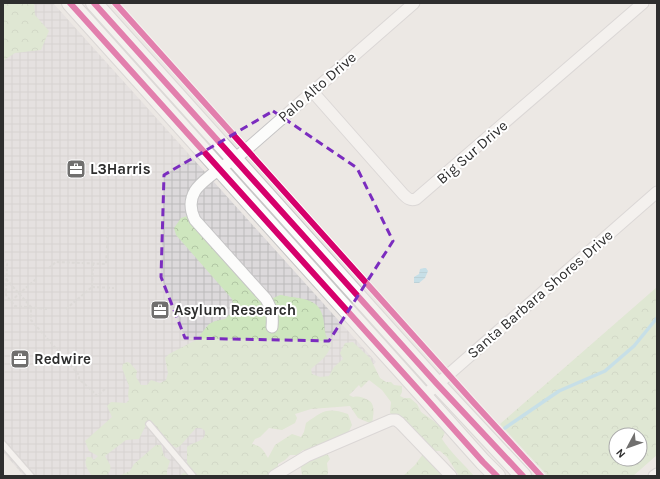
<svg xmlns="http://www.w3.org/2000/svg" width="660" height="479" viewBox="0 0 660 479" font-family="Karla,sans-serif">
	<defs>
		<pattern id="industrial-grid" width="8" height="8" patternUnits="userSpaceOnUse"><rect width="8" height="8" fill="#dcd9db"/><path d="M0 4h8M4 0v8" fill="none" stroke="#bdbbbc"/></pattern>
		<pattern id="forest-crowns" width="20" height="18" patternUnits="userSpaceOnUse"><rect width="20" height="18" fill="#cee6be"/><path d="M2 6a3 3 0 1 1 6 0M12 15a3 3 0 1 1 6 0" fill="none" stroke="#b1c6a4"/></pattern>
		<pattern id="water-rules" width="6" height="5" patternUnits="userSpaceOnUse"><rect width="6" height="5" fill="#99d6ec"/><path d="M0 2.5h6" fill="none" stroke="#84b8cb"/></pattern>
	</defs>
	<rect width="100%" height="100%" fill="#ece8e4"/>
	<path fill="url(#industrial-grid)" d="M3,3H53L376,362L363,373L263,418L203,476H24L3,452Z"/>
	<g fill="url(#forest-crowns)" fill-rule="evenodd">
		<path d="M3,3H34L35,15L49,31L41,50L15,53L3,61Z"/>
		<path d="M187,216L193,220L271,299C274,298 277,296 280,295C283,295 289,297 292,297C304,299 318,300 322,314C326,326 322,333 331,343C330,355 319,362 311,369L312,374L320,377L329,376L334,367L343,359L340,353L345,343L353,342L370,358L380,378L386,382H391L394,385L402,386V392L400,396L404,398H410L417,404L421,412L435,422L445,432L442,439C450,452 464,464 474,476H459L447,457L440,451H431L423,437H415L403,424L390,413L391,402L382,390L369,380L361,388L359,385L349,395L353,397C359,396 361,397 366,399C377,403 373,415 372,424L358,418L350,406L311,409L295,414L297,418L295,423L282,430L269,428L260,437L255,439L252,444C262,446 263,450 268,458L275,445L292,434L301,437L304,432L306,423C323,411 327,407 348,414L352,425L344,441L321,451L328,455L330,459L327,463L328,472L327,476H304L302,475L300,461L311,452L303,450L297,455H290L285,460L278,464V471L272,476H179L187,471L189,467L187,463V447C195,441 206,442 205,431L201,428H196L180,446L176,448L168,442L156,439L155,435L146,425L139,439L126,440L105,456C110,465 114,467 106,476H92C88,470 83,464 87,457H91L94,460L98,456L89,451L85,441L112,417L107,406L111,402L126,403L129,400L128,395L129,386L122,368L123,364L127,362L130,363L137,371L136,377L141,385H147L151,380L160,383L166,380L168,373L165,358L169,354L196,340L209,324L215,321L225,319L230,314L233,304L232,299L176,235L174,228L181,218Z"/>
		<path d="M657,287V455L633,476H548L500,424ZM616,435H640V459H616Z"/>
		<path d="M156,445H161L164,456L170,461L167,470V476H119L130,471L134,464Z"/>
		<path d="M423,454L442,474L441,476H403L415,465Z"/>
	</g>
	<path fill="url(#water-rules)" d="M424,268H426L428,271L425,278L419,283H414V277L419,274L420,269Z"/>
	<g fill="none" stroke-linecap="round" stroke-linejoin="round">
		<path stroke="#99d6ec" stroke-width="3.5" d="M505,428L559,391L605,371L634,346L657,318"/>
		<defs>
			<g id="service">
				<path d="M149,424L193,476"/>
				<path d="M3,444L31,476"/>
			</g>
			<g id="minor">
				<path d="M312,91L403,194C407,198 410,201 416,199L643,3"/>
				<path d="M272,327C273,316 272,309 266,299L195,220C190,210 189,201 195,191C204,177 233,161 247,149C302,101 358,52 414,3"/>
				<path d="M424,396L657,192"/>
				<path d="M274,476L307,456L391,420H396L400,423L451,476"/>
				<path d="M654,476L657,474"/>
			</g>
			<g id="secondary">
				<path d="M70,3L424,396L483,462L497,476"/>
				<path d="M94,3L437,384L523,476"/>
			</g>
		</defs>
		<use href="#service" stroke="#c5c4c5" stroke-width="8"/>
		<use href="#minor" stroke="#c5c4c5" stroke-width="13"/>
		<use href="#secondary" stroke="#c5c4c5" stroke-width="18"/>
		<g stroke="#c9c9c8" stroke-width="2" stroke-dasharray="3 2" stroke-linecap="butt">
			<path d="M3,260L7,264L6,295L15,306L48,309"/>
			<path d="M49,268L56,262L106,264L109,210"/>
			<path d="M6,279L31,307V320L79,375V379C85,385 91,389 97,396L106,388"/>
			<path d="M92,287L114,288"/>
			<path d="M11,301L36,279"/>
			<path d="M66,309L92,287L93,264"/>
		</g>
		<use href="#service" stroke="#fcfcfb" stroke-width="5.5"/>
		<use href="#minor" stroke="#fcfcfb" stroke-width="11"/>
		<use href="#secondary" stroke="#fcfcfb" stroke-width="16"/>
		<defs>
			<g id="cycleway">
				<path d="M70,3L424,396L483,462L497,476"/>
				<path d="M94,3L437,384L523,476"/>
				<path d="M115,3L474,403L541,476"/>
			</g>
		</defs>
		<use href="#cycleway" stroke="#fff" stroke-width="8"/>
		<use href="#cycleway" stroke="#d6006c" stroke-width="6"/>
	</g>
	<path d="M0 0H660V479H0ZM273,111L357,168L393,241L329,341L185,338L161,277L164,175Z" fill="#ece8e4" fill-opacity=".55" fill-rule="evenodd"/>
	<path fill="none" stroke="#7b2cbf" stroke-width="3" stroke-dasharray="8 5" stroke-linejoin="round" d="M273,111L357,168L393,241L329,341L185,338L161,277L164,175Z"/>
	<defs>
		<symbol id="office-square" viewBox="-11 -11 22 22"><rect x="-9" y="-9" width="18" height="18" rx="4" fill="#706f6e" stroke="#fff"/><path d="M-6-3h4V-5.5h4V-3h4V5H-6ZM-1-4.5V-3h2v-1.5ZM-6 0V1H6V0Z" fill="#fff"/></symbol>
	</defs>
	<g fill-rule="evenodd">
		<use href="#office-square" x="65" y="158" width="22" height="22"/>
		<use href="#office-square" x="149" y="299" width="22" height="22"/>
		<use href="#office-square" x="9" y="348" width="22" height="22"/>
	</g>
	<g text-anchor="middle" stroke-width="4" stroke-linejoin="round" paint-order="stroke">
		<g font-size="15" fill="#2e2e2e" stroke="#fff">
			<text transform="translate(317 87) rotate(-41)" y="5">Palo Alto Drive</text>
			<text transform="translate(472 152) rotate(-41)" y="5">Big Sur Drive</text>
			<text transform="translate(540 294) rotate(-41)" y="5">Santa Barbara Shores Drive</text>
		</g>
		<g font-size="15" font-weight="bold" fill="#2e2e2e" stroke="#fff" text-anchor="start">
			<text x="90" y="174">L3Harris</text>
			<text x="174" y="315">Asylum Research</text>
			<text x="34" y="364">Redwire</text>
		</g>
	</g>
	<rect width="660" height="479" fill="none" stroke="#2e2e2e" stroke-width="8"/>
	<g transform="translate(628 447) rotate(229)"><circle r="19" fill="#ffffff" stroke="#ababab"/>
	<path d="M0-3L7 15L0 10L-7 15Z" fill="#706f6e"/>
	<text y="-6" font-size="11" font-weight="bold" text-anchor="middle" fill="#2e2e2e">N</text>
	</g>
</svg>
